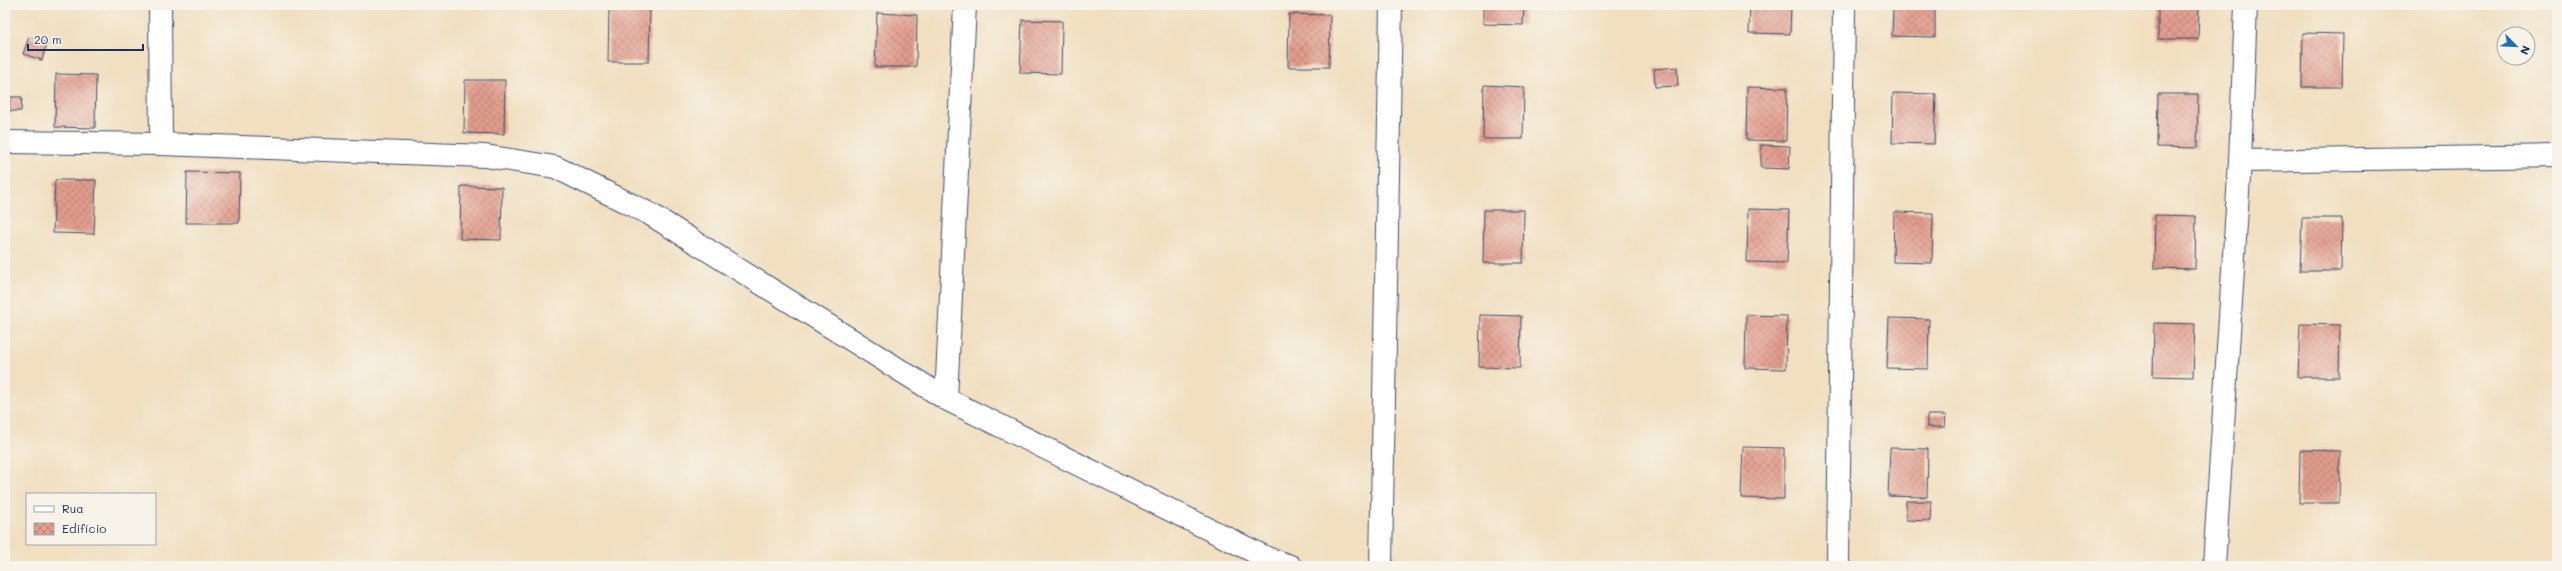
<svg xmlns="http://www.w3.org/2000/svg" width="2562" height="571" viewBox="0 0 2562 571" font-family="Mali,sans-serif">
	<defs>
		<pattern id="building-cross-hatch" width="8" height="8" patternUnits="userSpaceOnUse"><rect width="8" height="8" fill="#e39d8d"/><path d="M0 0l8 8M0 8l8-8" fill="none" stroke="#b78076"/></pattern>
	</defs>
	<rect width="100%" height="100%" fill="#f7f3e8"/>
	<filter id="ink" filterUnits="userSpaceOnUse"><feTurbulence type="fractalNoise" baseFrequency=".025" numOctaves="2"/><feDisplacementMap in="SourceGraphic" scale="8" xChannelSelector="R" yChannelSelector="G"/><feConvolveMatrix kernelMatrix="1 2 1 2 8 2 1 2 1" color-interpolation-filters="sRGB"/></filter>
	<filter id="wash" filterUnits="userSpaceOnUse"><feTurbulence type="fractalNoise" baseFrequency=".012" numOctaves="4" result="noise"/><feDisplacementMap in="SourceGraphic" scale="16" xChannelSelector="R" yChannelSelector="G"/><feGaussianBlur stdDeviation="0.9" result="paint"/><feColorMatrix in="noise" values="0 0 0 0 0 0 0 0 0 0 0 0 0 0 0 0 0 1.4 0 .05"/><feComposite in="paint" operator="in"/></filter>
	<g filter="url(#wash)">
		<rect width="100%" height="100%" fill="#f1dfc0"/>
		<g id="blocks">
			<g fill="url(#building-cross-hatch)">
				<path d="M464,5H504V8L464,7Z"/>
				<path d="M1483,5H1524L1523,25L1483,24Z"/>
				<path d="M1750,5H1791L1790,34L1749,33Z"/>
				<path d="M1893,5H1935V37L1892,36Z"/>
				<path d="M2158,5H2199L2198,39H2158Z"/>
				<path d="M609,8L650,9L649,62H608Z"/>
				<path d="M877,13L917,15L916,67H875Z"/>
				<path d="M1289,14L1330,15L1329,67H1288Z"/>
				<path d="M1022,20L1062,21L1061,74L1020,73Z"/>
				<path d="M2303,33L2343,34L2342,87H2302Z"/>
				<path d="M29,37L47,43L42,60L23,54Z"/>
				<path d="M1677,67L1678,86L1655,87L1654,69Z"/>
				<path d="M56,74L96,75L95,128L55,127Z"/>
				<path d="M465,80H505L504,134L464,133Z"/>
				<path d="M1484,85L1524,87L1523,139H1483Z"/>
				<path d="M1747,87L1787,88L1786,141L1746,140Z"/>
				<path d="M1893,93L1936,94L1934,144L1892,143Z"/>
				<path d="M2158,94H2198L2197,148L2157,147Z"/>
				<path d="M10,97H22L21,111H9Z"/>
				<path d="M1761,145L1790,146L1789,169L1761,168Z"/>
				<path d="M187,172L240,173L239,223H186Z"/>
				<path d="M55,180H96L94,234L53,233Z"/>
				<path d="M461,186L502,187L501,240L460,239Z"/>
				<path d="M1748,209L1789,210L1787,263L1747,262Z"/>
				<path d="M1484,210H1524L1523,263H1483Z"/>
				<path d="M1894,212L1933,213L1932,263L1893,262Z"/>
				<path d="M2155,215L2196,216L2195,269L2154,268Z"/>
				<path d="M2302,218H2342L2341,271H2300Z"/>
				<path d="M1480,315L1521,316L1520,368L1479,367Z"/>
				<path d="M1746,315L1787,316L1786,369L1745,368Z"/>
				<path d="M1889,318L1929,319L1928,369L1887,368Z"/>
				<path d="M2154,323L2195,324L2193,377L2153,376Z"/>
				<path d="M2300,324L2340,325L2339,377H2298Z"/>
				<path d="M1927,415H1946L1945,427H1927Z"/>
				<path d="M1743,447L1784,448V499L1741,498Z"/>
				<path d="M1890,448L1928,449L1927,497L1888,496Z"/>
				<path d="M2300,450L2340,451L2339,503H2299Z"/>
				<path d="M1906,501H1931L1930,521L1906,520Z"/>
			</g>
		</g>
	</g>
	<g filter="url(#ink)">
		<use href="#blocks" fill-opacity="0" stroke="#3b496d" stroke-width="1"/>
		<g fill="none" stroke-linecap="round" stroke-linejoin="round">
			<defs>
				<g id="street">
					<path d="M160,5L161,144"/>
					<path d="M5,142L161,144L485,156L555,167L650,214L946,399L1269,559L1290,566"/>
					<path d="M2240,161L2557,156"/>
					<path d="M946,399L965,5"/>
					<path d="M1381,566L1391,5"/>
					<path d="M1838,566L1844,5"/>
					<path d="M2214,566L2240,161L2246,5"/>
				</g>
			</defs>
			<use href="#street" stroke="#3b496d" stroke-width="24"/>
			<use href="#street" stroke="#fff" stroke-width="22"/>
		</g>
	</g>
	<rect width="2562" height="571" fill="none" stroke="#f7f3e8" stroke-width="20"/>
	<rect x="26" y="493" width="130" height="52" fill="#f7f3e8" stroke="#9fa5b1"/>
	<rect x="34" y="506" width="20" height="6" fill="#ffffff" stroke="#9fa5b1"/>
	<text x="62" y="513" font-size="12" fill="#1b2f5e">Rua</text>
	<rect x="34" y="523" width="20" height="12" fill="url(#building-cross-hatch)" stroke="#9fa5b1"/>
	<text x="62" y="533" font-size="12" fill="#1b2f5e">Edifício</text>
	<g transform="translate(2516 46) rotate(114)"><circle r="19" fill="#f7f3e8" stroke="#9fa5b1"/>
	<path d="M0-3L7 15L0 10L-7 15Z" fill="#1f6fb2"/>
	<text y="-6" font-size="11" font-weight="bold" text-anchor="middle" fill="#1b2f5e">N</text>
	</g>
	<path d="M28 44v6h115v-6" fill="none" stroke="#1b2f5e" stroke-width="2"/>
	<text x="34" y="44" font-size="12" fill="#1b2f5e" stroke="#f7f3e8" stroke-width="3" paint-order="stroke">20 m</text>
</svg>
